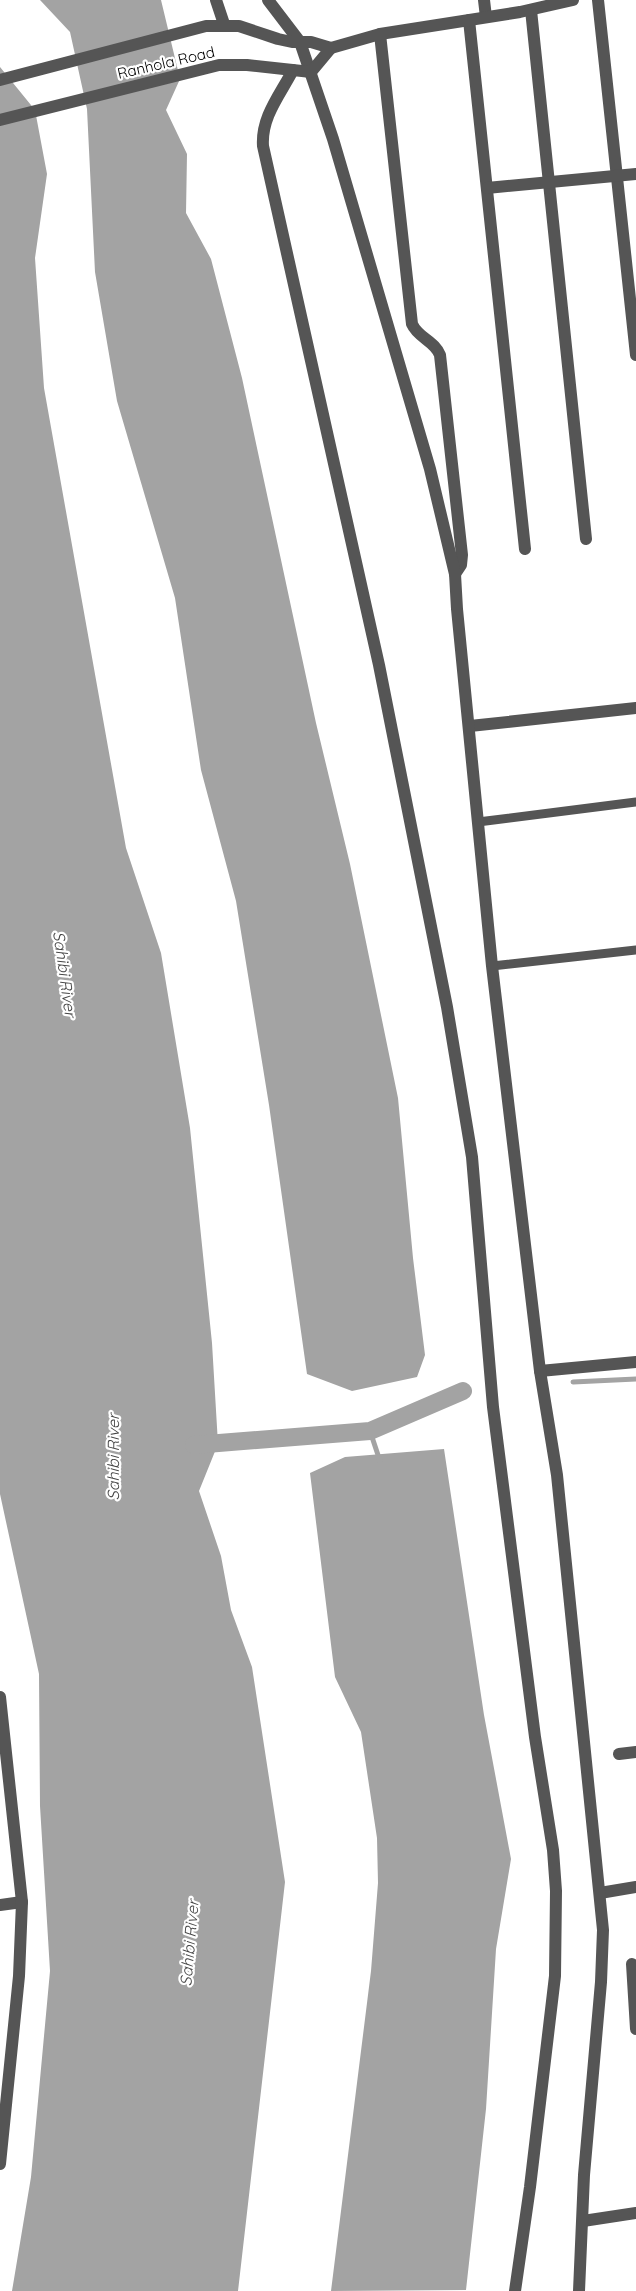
<svg xmlns="http://www.w3.org/2000/svg" width="636" height="2291" viewBox="0 0 636 2291" font-family="Quicksand,sans-serif">
	<rect width="100%" height="100%" fill="#fff"/>
	<g fill="#a3a3a3">
		<path d="M40,0H161L180,79L166,110L187,154L186,213L211,259L242,378L316,723L350,864L398,1098L413,1258L425,1355L417,1377L352,1391L307,1374L269,1105L236,901L201,770L175,598L117,401L95,272L87,109L70,32Z"/>
		<path d="M0,67L35,110L47,174L35,258L44,388L126,848L161,953L190,1128L212,1343L218,1444L199,1491L221,1556L231,1610L252,1667L285,1882L238,2291H12L31,2177L50,1971L40,1806L39,1674L0,1494Z"/>
		<path d="M444,1449L484,1715L511,1859L496,1949L486,2109L466,2290L331,2291L371,1971L378,1883L377,1838L361,1732L335,1677L310,1473L345,1457Z"/>
	</g>
	<g fill="none" stroke-linecap="round" stroke-linejoin="round">
		<g stroke="#a3a3a3" stroke-width="5">
			<path d="M573,1382L636,1379"/>
			<path d="M370,1431L380,1461"/>
		</g>
		<path stroke="#a3a3a3" stroke-width="18" d="M194,1445L370,1431L463,1391"/>
		<g stroke="#555" stroke-width="9">
			<path d="M478,822L636,802"/>
			<path d="M492,966L636,950"/>
		</g>
		<g stroke="#555" stroke-width="12">
			<path d="M484,0L486,17"/>
			<path d="M598,0L636,355"/>
			<path d="M531,10L586,539"/>
			<path d="M469,20L525,549"/>
			<path d="M380,34L412,324C418,338 435,341 440,355L462,555L461,565L455,574"/>
			<path d="M487,188L636,174"/>
			<path d="M470,726L636,708"/>
			<path d="M540,1371L636,1362"/>
			<path d="M619,1754L636,1752"/>
			<path d="M600,1893L636,1887"/>
			<path d="M0,1905L22,1902"/>
			<path d="M632,1964L636,2029"/>
			<path d="M583,2221L636,2213"/>
		</g>
		<g stroke="#555" stroke-width="12">
			<path d="M216,0L224,24"/>
			<path d="M268,0L300,42L333,139L430,469L455,574L457,609L492,966L540,1371L557,1475L603,1930L601,1982L584,2175L579,2291"/>
			<path d="M331,48L380,34L520,12L573,0"/>
			<path d="M293,70C280,95 261,117 263,146L379,665L447,1007L472,1157L493,1407L535,1737L553,1850L556,1891L555,1976L530,2187L515,2291"/>
			<path d="M0,80L206,26H239L278,39L292,42H311L331,48L311,72L247,65H219L0,120"/>
			<path d="M0,1697L22,1902L19,1976L0,2164"/>
		</g>
	</g>
	<g text-anchor="middle" stroke-width="4.5" stroke-linejoin="round" paint-order="stroke">
		<g font-size="15" fill="#000" stroke="#fff">
			<text transform="translate(166 63) rotate(-13)" y="5">Ranhola Road</text>
		</g>
		<g font-size="16" font-style="italic" fill="#444" stroke="#fff">
			<text transform="translate(65 974) rotate(82)" y="6">Sahibi River</text>
			<text transform="translate(113 1457) rotate(-90)" y="6">Sahibi River</text>
			<text transform="translate(189 1943) rotate(-85)" y="6">Sahibi River</text>
		</g>
	</g>
</svg>
